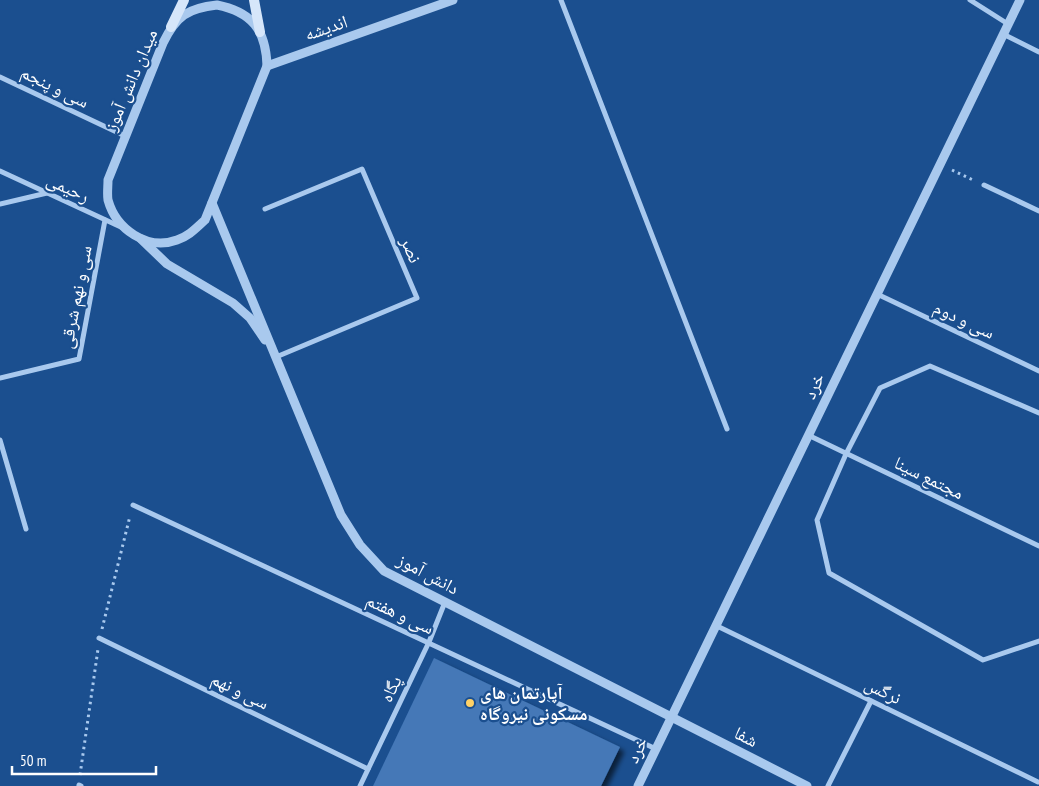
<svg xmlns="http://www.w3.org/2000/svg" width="1039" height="786" viewBox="0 0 1039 786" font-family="'PT Sans Narrow','Noto Naskh Arabic',sans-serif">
	<defs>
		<filter id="shadow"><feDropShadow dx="4.5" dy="4.5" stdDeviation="2.5" flood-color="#0009"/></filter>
	</defs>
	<rect width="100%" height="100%" fill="#1b4f8f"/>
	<path fill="#4478b7" filter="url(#shadow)" d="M434,658L620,747L601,786H373Z"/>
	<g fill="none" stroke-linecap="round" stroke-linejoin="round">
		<g stroke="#a9c9ee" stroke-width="3" stroke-dasharray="2.5 4" stroke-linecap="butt">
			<path d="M952,170L975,181"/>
			<path d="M102,629L130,516"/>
			<path d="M80,775L98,649"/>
		</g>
		<g stroke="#a9c9ee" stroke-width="5">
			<path d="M561,0L727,429"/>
			<path d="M970,0L1008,24"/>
			<path d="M1003,34L1039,52"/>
			<path d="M0,77L125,136"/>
			<path d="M0,171L123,228"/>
			<path d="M984,185L1039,211"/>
			<path d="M0,204L47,193"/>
			<path d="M265,209L362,169L417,298L276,357"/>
			<path d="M877,294L1039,371"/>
			<path d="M0,378L79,359L105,220"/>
			<path d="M1039,413L930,366L880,388L846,454L817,520L829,573L983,660L1039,641"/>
			<path d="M808,435L1039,546"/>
			<path d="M0,440L26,529"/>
			<path d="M133,505L656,749"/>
			<path d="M715,625L1038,782"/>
			<path d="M99,638L368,769"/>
			<path d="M79,785L81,786"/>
			<path d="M360,786L429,642L445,602"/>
			<path d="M828,786L871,701"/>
		</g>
		<g stroke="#a9c9ee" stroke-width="9">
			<path d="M217,5C252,12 266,30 267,66L205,220C196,228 189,236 177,240C147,251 116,229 108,200C107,194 108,187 108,180L163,43C176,16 188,8 217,5Z"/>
			<path d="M267,66L453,0"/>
			<path d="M212,203L341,515L360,545L384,571L807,786"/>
			<path d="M141,239L167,264L233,303L250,318L265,340"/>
			<path d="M638,786L1020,0"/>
		</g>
		<g stroke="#d6e6fa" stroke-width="10">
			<path d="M254,0L260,32"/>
			<path d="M171,27L184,0"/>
		</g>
	</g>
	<circle fill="#ffd166" stroke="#1b4f8f" stroke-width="2" cx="470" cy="703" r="5"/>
	<g text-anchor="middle" stroke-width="4.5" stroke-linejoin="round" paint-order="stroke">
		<g font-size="18" fill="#fff" stroke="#1b4f8f">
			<text transform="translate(326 28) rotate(-19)" y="6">اندیشه</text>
			<text transform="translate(131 80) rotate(-67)" y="6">میدان دانش آموز</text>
			<text transform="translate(55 87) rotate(26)" y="6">سی و پنجم</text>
			<text transform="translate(68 188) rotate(25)" y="6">رحیمی</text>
			<text transform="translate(411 250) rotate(67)" y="6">نصر</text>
			<text transform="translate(76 297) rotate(-79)" y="6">سی و نهم شرقی</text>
			<text transform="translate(964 320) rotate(25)" y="6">سی و دوم</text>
			<text transform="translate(814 386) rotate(-64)" y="6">خرد</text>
			<text transform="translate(929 478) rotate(26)" y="6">مجتمع سینا</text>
			<text transform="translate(428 574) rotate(28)" y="6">دانش آموز</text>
			<text transform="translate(400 614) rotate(25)" y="6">سی و هفتم</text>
			<text transform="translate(391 689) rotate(-64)" y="6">پگاه</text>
			<text transform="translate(240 691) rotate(26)" y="6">سی و نهم</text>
			<text transform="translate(883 691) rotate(26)" y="6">نرگس</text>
			<text transform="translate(746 737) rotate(27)" y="6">شفا</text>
			<text transform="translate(637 750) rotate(-64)" y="6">خرد</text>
		</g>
		<g font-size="18" font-weight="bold" fill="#fff" stroke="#1b4f8f" text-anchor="start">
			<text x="480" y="699">آپارتمان های<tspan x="480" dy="21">مسکونی نیروگاه</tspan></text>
		</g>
	</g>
	<path d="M12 766v8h144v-8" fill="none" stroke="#ffffff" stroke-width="2.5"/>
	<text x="20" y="766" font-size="15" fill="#ffffff" stroke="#1b4f8f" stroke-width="4" paint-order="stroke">50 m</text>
</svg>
